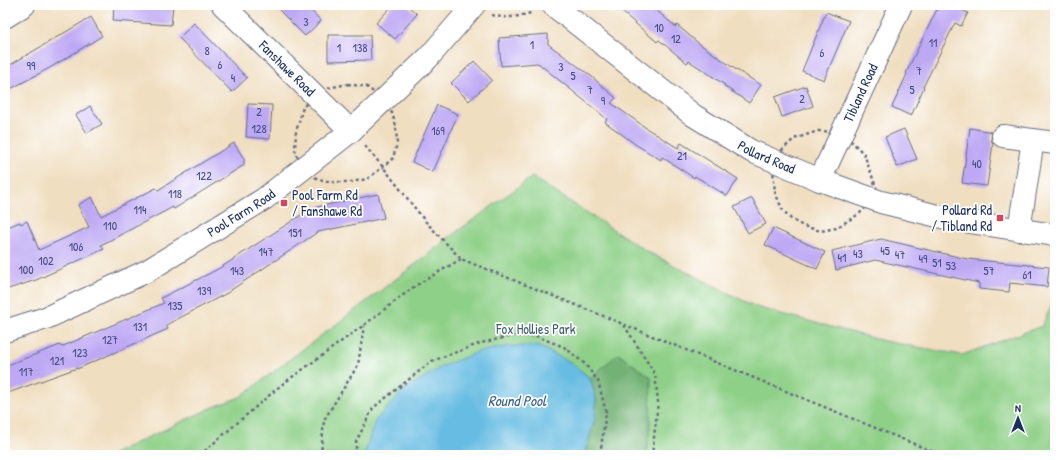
<svg xmlns="http://www.w3.org/2000/svg" width="1060" height="460" viewBox="0 0 1060 460" font-family="'Patrick Hand',sans-serif">
	<rect width="100%" height="100%" fill="#fff"/>
	<filter id="ink" filterUnits="userSpaceOnUse"><feTurbulence type="fractalNoise" baseFrequency=".025" numOctaves="2"/><feDisplacementMap in="SourceGraphic" scale="8" xChannelSelector="R" yChannelSelector="G"/><feConvolveMatrix kernelMatrix="1 2 1 2 8 2 1 2 1" color-interpolation-filters="sRGB"/></filter>
	<filter id="wash" filterUnits="userSpaceOnUse"><feTurbulence type="fractalNoise" baseFrequency=".012" numOctaves="4" result="noise"/><feDisplacementMap in="SourceGraphic" scale="16" xChannelSelector="R" yChannelSelector="G"/><feGaussianBlur stdDeviation="0.9" result="paint"/><feColorMatrix in="noise" values="0 0 0 0 0 0 0 0 0 0 0 0 0 0 0 0 0 1.4 0 .05"/><feComposite in="paint" operator="in"/></filter>
	<g filter="url(#wash)">
		<rect width="100%" height="100%" fill="#f0dec0"/>
		<path fill="#8fd088" stroke="#558073" d="M532,177L648,252L756,307L884,341L962,355L1042,326L1055,297V455H110L211,408L240,397L421,260L448,238Z"/>
		<path fill="#73b274" stroke="#477069" d="M618,354L651,377L650,428L646,455H584L595,419L596,399L590,378Z"/>
		<path fill="#66bce2" stroke="#4076a0" d="M510,346H538L570,362L590,378L596,399L595,419L584,455H364L375,421L405,389L443,366L478,352Z"/>
		<g id="blocks">
			<g fill="#bda8f4">
				<path d="M114,5H173L171,25L113,21Z"/>
				<path d="M274,5H306L321,21L305,36Z"/>
				<path d="M393,5H407L417,14L395,39L376,23Z"/>
				<path d="M614,5H650L676,27L677,25L697,42L735,69L761,85L749,103L724,86L725,85L706,72L689,61L687,63L659,40L657,42Z"/>
				<path d="M939,5H964L962,10L968,13L961,26L955,23L923,87H924L911,116L892,107L907,74L906,73Z"/>
				<path d="M826,12L849,21L824,80L802,71Z"/>
				<path d="M91,17L102,36L53,66L5,92V68Z"/>
				<path d="M194,23L247,78L232,92L179,38Z"/>
				<path d="M548,34V44L591,76L616,98L611,103L649,130L678,148L681,143L738,179L727,196L695,176L694,178L662,157L661,160L635,144L605,122L607,119L538,63L501,66L499,38Z"/>
				<path d="M328,35H370L371,60L328,61Z"/>
				<path d="M474,61L492,80L469,101L451,83Z"/>
				<path d="M806,86L813,106L782,117L775,97Z"/>
				<path d="M248,104L272,105L270,139L246,137Z"/>
				<path d="M437,105L458,114L433,172L412,162Z"/>
				<path d="M90,106L102,124L87,133L76,115Z"/>
				<path d="M970,128L992,132L991,140L993,143L987,186L962,183Z"/>
				<path d="M904,129L917,159L897,167L885,137Z"/>
				<path d="M234,143L244,159V165L174,209L173,207L101,245L104,249L36,280L5,290V228L20,222L21,224L27,221L39,250L89,227L78,205L92,197L101,216L156,188L158,190Z"/>
				<path d="M378,194L384,218L318,232L231,290V291L166,325L168,329L77,369V368L5,394V366L60,345L61,347L164,303L161,298L220,268L312,208Z"/>
				<path d="M752,198L766,224L748,233L734,207Z"/>
				<path d="M773,228L825,252L817,269L765,245Z"/>
				<path d="M881,239L967,259L1049,267L1047,287L1010,283L1009,292L979,289V283L875,260L836,270L832,251Z"/>
			</g>
		</g>
	</g>
	<g filter="url(#ink)">
		<use href="#blocks" fill-opacity="0" stroke="#666c80" stroke-width="1"/>
		<g fill="none" stroke-linecap="round" stroke-linejoin="round">
			<defs>
				<g id="minor">
					<path id="s1" d="M223,5L351,131"/>
					<path id="s2" d="M553,5L693,115L751,151L820,180L881,202L950,219L1055,235"/>
					<path d="M5,17L24,5"/>
					<path d="M1003,136L1055,143"/>
					<path id="s3" d="M820,180L901,5"/>
					<path d="M1019,230L1033,140"/>
					<path id="s4" d="M5,331L46,318L147,271L264,199L351,131L428,58L474,5"/>
				</g>
			</defs>
			<use href="#minor" stroke="#666c80" stroke-width="24"/>
			<g stroke="#666c80" stroke-width="2.5" stroke-dasharray="3 3" stroke-linecap="butt">
				<path d="M492,15C505,19 520,17 533,12"/>
				<path d="M348,84L367,87L384,100L392,113L396,126L397,144L393,158L383,167L367,179L351,182H332L318,179L302,169L295,150L296,132L303,107L315,95L328,88Z"/>
				<path d="M818,131L842,132L864,154L876,187L874,199L859,214L836,228L821,231L803,226L791,219L782,209L775,192L772,159L794,139Z"/>
				<path d="M365,146L383,167L425,221L461,259L601,315L941,455"/>
				<path d="M624,325L655,374L658,402L652,455"/>
				<path d="M200,455L280,386L364,325L415,286L461,259"/>
				<path d="M321,455L324,420L358,365L364,326"/>
				<path d="M356,455V442L373,408L432,361L481,343L512,336H536L564,347L585,364L598,381L606,412L600,455"/>
			</g>
			<use href="#minor" stroke="#fff" stroke-width="22"/>
		</g>
	</g>
	<g fill="#d1495b" stroke="#fff" stroke-width="1.5">
		<rect x="280" y="199" width="8" height="8" rx="2"/>
		<rect x="996" y="214" width="8" height="8" rx="2"/>
	</g>
	<g text-anchor="middle" stroke-width="3.5" stroke-linejoin="round" paint-order="stroke">
		<g font-size="12" fill="#444d84">
			<text x="306" y="26">3</text>
			<text x="659" y="32">10</text>
			<text x="676" y="43">12</text>
			<text x="933" y="47">11</text>
			<text x="532" y="49">1</text>
			<text x="339" y="52">1</text>
			<text x="360" y="52">138</text>
			<text x="207" y="55">8</text>
			<text x="822" y="57">6</text>
			<text x="220" y="69">6</text>
			<text x="31" y="70">99</text>
			<text x="561" y="71">3</text>
			<text x="919" y="75">7</text>
			<text x="573" y="80">5</text>
			<text x="233" y="82">4</text>
			<text x="590" y="94">7</text>
			<text x="912" y="94">5</text>
			<text x="802" y="103">2</text>
			<text x="603" y="105">9</text>
			<text x="259" y="116">2</text>
			<text x="259" y="133">128</text>
			<text x="438" y="135">169</text>
			<text x="682" y="160">21</text>
			<text x="977" y="168">40</text>
			<text x="204" y="180">122</text>
			<text x="175" y="198">118</text>
			<text x="140" y="214">114</text>
			<text x="110" y="230">110</text>
			<text x="295" y="237">151</text>
			<text x="76" y="251">106</text>
			<text x="885" y="255">45</text>
			<text x="266" y="256">147</text>
			<text x="858" y="258">43</text>
			<text x="900" y="259">47</text>
			<text x="842" y="262">41</text>
			<text x="923" y="263">49</text>
			<text x="46" y="265">102</text>
			<text x="937" y="267">51</text>
			<text x="951" y="270">53</text>
			<text x="26" y="274">100</text>
			<text x="237" y="275">143</text>
			<text x="989" y="275">57</text>
			<text x="1027" y="279">61</text>
			<text x="204" y="295">139</text>
			<text x="175" y="310">135</text>
			<text x="140" y="331">131</text>
			<text x="110" y="344">127</text>
			<text x="80" y="357">123</text>
			<text x="57" y="365">121</text>
			<text x="26" y="376">117</text>
		</g>
		<g font-size="14" fill="#1b2f5e" stroke="#fff">
			<text dy="5" stroke="none"><textPath href="#s1" startOffset="90">Fanshawe Road</textPath></text>
			<text dy="5" stroke="none"><textPath href="#s3" startOffset="96">Tibland Road</textPath></text>
			<text dy="5" stroke="none"><textPath href="#s2" startOffset="263">Pollard Road</textPath></text>
			<text dy="5" stroke="none"><textPath href="#s4" startOffset="265">Pool Farm Road</textPath></text>
		</g>
		<g font-size="14" fill="#1b2f5e" stroke="#fff" text-anchor="start">
			<text x="292" y="200">Pool Farm Rd<tspan x="292" dy="16">/ Fanshawe Rd</tspan></text>
			<text x="992" y="215" text-anchor="end">Pollard Rd<tspan x="992" dy="16">/ Tibland Rd</tspan></text>
		</g>
		<g font-size="14" fill="#3e5f6b" stroke="#fff">
			<text x="536" y="334">Fox Hollies Park</text>
		</g>
		<g font-size="15" font-style="italic" fill="#35608c" stroke="#fff">
			<text x="517" y="406">Round Pool</text>
		</g>
	</g>
	<rect width="1060" height="460" fill="none" stroke="#fff" stroke-width="20"/>
	<g transform="translate(1018 418)" stroke="#ffffff" stroke-width="3" paint-order="stroke">
	<path d="M0-3L7 15L0 10L-7 15Z" fill="#1b2f5e"/>
	<text y="-6" font-size="11" font-weight="bold" text-anchor="middle" fill="#1b2f5e">N</text>
	</g>
</svg>
